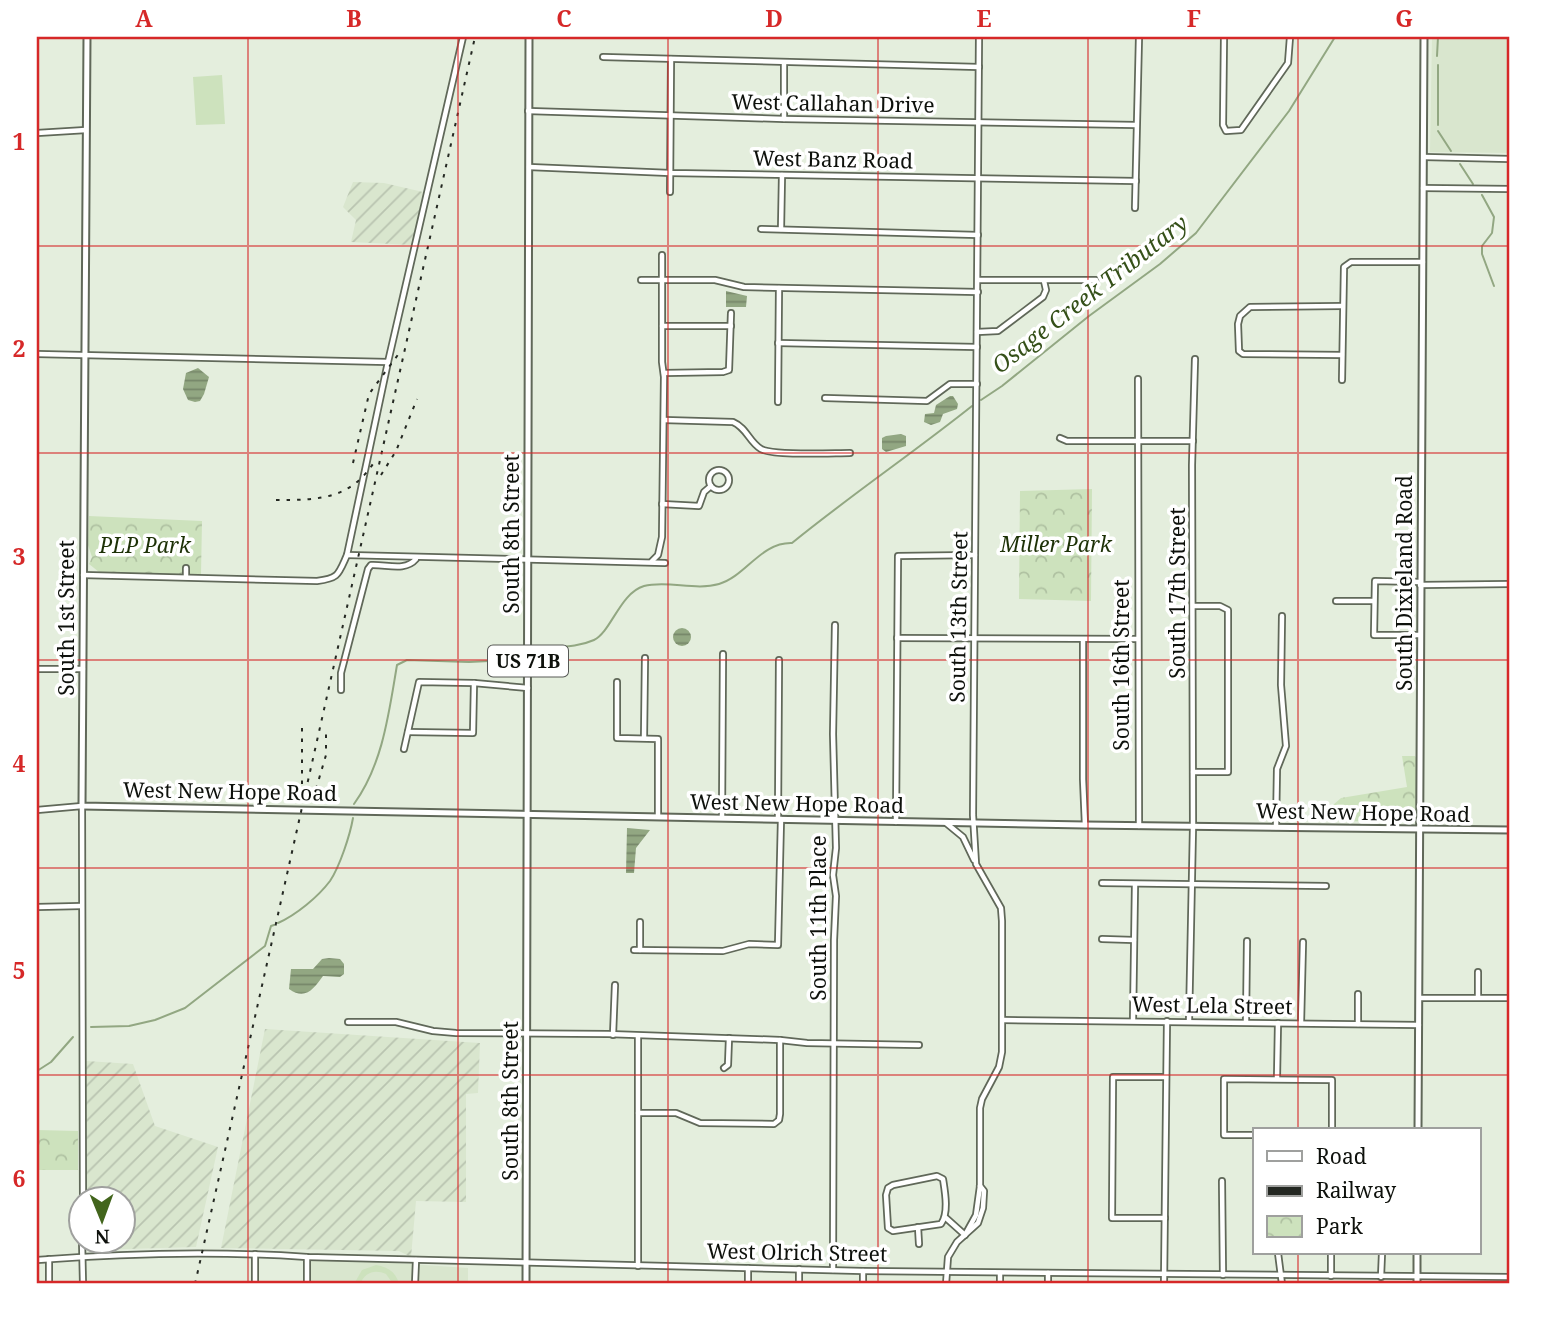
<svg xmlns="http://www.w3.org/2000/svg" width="1547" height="1321" viewBox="0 0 1547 1321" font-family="'Noto Serif',serif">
	<defs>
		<pattern id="industrial-furrows" width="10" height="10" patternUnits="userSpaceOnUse" patternTransform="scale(1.75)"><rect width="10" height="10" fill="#d9e6ce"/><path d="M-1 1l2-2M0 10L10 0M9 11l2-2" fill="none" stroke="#b9c4b0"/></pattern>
		<pattern id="park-crowns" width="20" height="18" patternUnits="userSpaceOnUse" patternTransform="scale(1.75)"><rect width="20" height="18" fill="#cde2bd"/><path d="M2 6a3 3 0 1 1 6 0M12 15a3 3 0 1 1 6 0" fill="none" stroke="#afc1a1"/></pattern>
		<pattern id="water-rules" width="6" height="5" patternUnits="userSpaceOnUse" patternTransform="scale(1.75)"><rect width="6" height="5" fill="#92a782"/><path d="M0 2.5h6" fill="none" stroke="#768769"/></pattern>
	</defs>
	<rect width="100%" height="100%" fill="#e4eedd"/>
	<g fill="#d9e6ce">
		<path d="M1432,37H1510V153L1430,152Z"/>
		<path d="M307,1257L468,1268V1284H308Z"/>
	</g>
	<g fill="url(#industrial-furrows)">
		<path d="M353,182L384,183L423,192L412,245L351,242L356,220L343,207Z"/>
		<path d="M265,1029L480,1043L478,1093L466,1094V1202L416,1201L411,1257L399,1251L221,1248Z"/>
		<path d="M86,1061L133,1064L155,1126L218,1147L196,1247L94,1250L89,1246V1241L122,1240V1198H87Z"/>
	</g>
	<g fill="#cde2bd">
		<path d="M222,75L225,124L196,125L193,77Z"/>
		<path d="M376,1265C388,1267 396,1272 399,1284H393L386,1274C375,1269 365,1272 360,1284H354L362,1270Z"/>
	</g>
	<g fill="url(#park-crowns)">
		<path d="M1092,489L1091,601L1019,599L1020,491Z"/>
		<path d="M89,516L202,521L201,575L99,572L89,564L92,557L88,545Z"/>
		<path d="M1402,756H1415L1417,759L1416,817L1413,822L1334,821L1333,805L1341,798L1407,787Z"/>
		<path d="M37,1130L78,1131V1170H37Z"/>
	</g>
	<g fill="url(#water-rules)">
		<path d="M726,291L747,296L746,307H726Z"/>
		<path d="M198,368L209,377L204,394L200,401L195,402L188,400L183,389L186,373Z"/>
		<path d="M950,396H953L958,404L957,409L943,414L940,422L931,425L924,422L925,414L934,413L936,405Z"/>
		<path d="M901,434L906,436V446L886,452L882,449V438L886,436Z"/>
		<circle cx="682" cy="637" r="9"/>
		<path d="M627,828L650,830L636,848L634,873H626Z"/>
		<path d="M329,958L340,959L344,964V974L340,977L323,976C314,988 306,1001 289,989L291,969H313L322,959Z"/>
	</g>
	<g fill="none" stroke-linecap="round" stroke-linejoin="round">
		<g stroke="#92a782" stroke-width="2">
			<path d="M1437,56L1438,37"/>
			<path d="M1438,65V125"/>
			<path d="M1438,131L1451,151"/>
			<path d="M1460,164L1473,184"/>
			<path d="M1482,195L1494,217L1492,233L1482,246V254L1494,286"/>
			<path d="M981,400L1002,386L1089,316L1160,264L1196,233L1289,111L1335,37"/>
			<path d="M531,650C552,646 574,649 594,640C611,632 620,593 644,586C668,580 695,591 719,584C746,576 761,542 792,543C851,495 913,453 972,406"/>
			<path d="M354,804C383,764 389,712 397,665L407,660L469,662L511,660L520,651H525"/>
			<path d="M278,923C296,915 318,897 330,881C340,866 350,835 353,818"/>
			<path d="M91,1027L129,1026L155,1020L185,1008L265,946L271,926L274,925"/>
			<path d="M37,1071L51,1062L73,1037"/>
		</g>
		<defs>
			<g id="minor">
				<path d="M1224,37L1223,125L1226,131L1241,130L1288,63L1290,37"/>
				<path d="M603,57L979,67"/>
				<path d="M528,111L784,119L1136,125"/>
				<path d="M784,119V63"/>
				<path d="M37,133L86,130"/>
				<path d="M1424,157L1510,159"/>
				<path d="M529,167L670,173L1136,181"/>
				<path d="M1423,188L1510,189"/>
				<path d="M670,192L671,59"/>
				<path d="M1135,208L1139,37"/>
				<path d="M761,229L978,235"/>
				<path d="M781,229L782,175"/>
				<path d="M641,280H715L744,287L978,292"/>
				<path d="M978,280H1096"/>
				<path d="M1342,306L1250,307L1240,316L1238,324L1239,351L1243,354L1342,355"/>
				<path d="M662,326H731"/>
				<path d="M977,332L998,331L1043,297L1046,290L1044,281"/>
				<path d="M778,343L977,347"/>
				<path d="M37,354L388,362"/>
				<path d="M664,373L723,372L729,370L731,313"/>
				<path d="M1138,379L1139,826"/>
				<path d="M1342,380L1344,267L1351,262H1423"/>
				<path d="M825,398L927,401L950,384H977"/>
				<path d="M778,402L779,288"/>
				<path d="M664,420L733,422C747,428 749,442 761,449C773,456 832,453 850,453"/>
				<path d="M1060,438L1067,441H1193"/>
				<circle cx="719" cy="480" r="10"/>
				<path d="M662,504L699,506L704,492L711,486"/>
				<path d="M347,555L665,563"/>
				<path d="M652,561L658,555L662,537L664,377L662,362V255"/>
				<path d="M186,568V577"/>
				<path d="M83,575L317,581C339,578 338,575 347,555L388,362L463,37"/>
				<path d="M1420,585L1510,584"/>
				<path d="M1336,601H1373"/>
				<path d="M1420,635H1374L1375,581L1420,582"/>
				<path d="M897,638L1138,639"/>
				<path d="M1083,640V779L1085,825"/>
				<path d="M37,669H83"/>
				<path d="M617,682V738L658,739V816"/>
				<path d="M341,690V673L368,569L371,565C386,564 405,572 416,559"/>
				<path d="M408,732L473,733L474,683"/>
				<path d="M644,738L645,658"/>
				<path d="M404,749L419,682L474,683L528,688"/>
				<path d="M1193,772H1228V610L1220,606H1194"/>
				<path d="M37,810L82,806L83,1198"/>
				<path d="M722,817L723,654"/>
				<path d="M778,818L779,660"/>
				<path d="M896,822L898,556L975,555"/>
				<path d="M946,823L963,837L974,860"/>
				<path d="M1276,827L1277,769L1286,746L1281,685L1282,616"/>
				<path d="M1102,883L1326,886"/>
				<path d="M37,907L81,906"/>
				<path d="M1102,939L1134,940"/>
				<path d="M634,950L723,951L749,944L778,945L781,819"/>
				<path d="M640,950V922"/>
				<path d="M1478,972V997"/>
				<path d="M1420,998H1510"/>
				<path d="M1003,1020L1419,1025"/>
				<path d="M1133,1020L1135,885"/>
				<path d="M1189,1021L1193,827L1192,465L1195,359"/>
				<path d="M348,1022H396L433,1031L456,1033L608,1034L780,1040L807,1043L919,1045"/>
				<path d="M1246,1022L1247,941"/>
				<path d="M1301,1023L1303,942"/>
				<path d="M1358,1024V994"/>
				<path d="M613,1035L615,985"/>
				<path d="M638,1036V1266"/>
				<path d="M724,1068L728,1065L729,1038"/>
				<path d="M1277,1078L1278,1023"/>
				<path d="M638,1113H676L700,1123L774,1124L779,1120L780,1114V1040"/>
				<path d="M1255,1135H1224V1079L1332,1080V1130"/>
				<path d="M937,1176L943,1179C945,1192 949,1213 941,1224L893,1231L888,1228L886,1195L888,1188L893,1185Z"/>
				<path d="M1222,1181L1223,1275"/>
				<path d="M946,1218L965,1235"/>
				<path d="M1165,1218H1112L1113,1077H1166"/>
				<path d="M918,1227L919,1244"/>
				<path d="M965,1235L976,1215L980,1186V1108L982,1099L999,1067L1002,1052V921L1001,908L976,864L973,815L979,37"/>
				<path d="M82,1240L83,1284"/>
				<path d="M1278,1253L1282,1284"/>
				<path d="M255,1254V1284"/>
				<path d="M37,1260C127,1253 218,1251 307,1257L863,1271L1510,1277"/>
				<path d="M799,1269V1284"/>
				<path d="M833,1270L834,940L836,896L833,875L836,848L833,734L835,625"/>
				<path d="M863,1271V1284"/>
				<path d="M1048,1273V1284"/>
				<path d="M1331,1276V1253"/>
				<path d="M1381,1277L1382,1253"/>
				<path d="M49,1284V1259"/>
				<path d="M307,1284V1257"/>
				<path d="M415,1284L416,1260"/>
				<path d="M748,1284V1268"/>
				<path d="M946,1284L948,1257L957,1242L978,1223L983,1208L984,1191L980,1186"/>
				<path d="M1000,1284V1273"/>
				<path d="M1164,1284L1167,1021"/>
			</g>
			<g id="major">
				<path d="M87,37L82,806L1085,825L1510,830"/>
				<path d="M1418,1130L1424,37"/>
				<path d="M526,1284L529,37"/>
				<path d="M1417,1284V1253"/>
			</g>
		</defs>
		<use href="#minor" stroke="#606859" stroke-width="8"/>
		<use href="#major" stroke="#606859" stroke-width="9"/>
		<use href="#minor" stroke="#fff" stroke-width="4.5"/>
		<use href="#major" stroke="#fff" stroke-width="5"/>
		<g stroke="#242822" stroke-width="2" stroke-dasharray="3.5 7" stroke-linecap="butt">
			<path d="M353,463L369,394L400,352"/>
			<path d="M381,475L396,451L417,399"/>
			<path d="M276,500C318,500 352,500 376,459"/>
			<path d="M302,784V727"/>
			<path d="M316,789L326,755V731"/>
			<path d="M195,1284L475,37"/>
		</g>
	</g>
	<path fill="none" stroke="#d62828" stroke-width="2" stroke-opacity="0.55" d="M248,37V1284M458,37V1284M668,37V1284M878,37V1284M1088,37V1284M1298,37V1130M37,246H1510M37,453H1510M37,660H1510M37,868H1510M37,1075H1510M1298,1253V1284"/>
	<g text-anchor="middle" stroke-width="7" stroke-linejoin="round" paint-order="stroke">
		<rect fill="#fff" stroke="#565855" stroke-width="2" x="488" y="645.5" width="80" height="31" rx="5"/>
		<g font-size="19" font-weight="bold" fill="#0e110c">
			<text x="528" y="668">US 71B</text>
		</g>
		<g font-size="21" fill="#0e110c" stroke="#fff">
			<text transform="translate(833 104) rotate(1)" y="7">West Callahan Drive</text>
			<text transform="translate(833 160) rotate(1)" y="7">West Banz Road</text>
			<text transform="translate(512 534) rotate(-90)" y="7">South 8th Street</text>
			<text transform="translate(1405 583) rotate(-90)" y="7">South Dixieland Road</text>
			<text transform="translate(1178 593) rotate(-90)" y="7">South 17th Street</text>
			<text transform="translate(959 617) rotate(-89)" y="7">South 13th Street</text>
			<text transform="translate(67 618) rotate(-90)" y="7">South 1st Street</text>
			<text transform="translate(1122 665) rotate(-90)" y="7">South 16th Street</text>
			<text transform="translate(230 792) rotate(1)" y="7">West New Hope Road</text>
			<text transform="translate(797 804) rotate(1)" y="7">West New Hope Road</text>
			<text transform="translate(1363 813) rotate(1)" y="7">West New Hope Road</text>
			<text transform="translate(819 918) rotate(-90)" y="7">South 11th Place</text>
			<text transform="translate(1212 1006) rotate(1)" y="7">West Lela Street</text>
			<text transform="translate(511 1101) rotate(-90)" y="7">South 8th Street</text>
			<text transform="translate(797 1253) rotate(1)" y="7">West Olrich Street</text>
		</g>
		<g font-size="21" font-style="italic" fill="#1d3106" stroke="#fff">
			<text x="1056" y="552">Miller Park</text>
			<text x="145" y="553">PLP Park</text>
		</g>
		<g font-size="23" font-style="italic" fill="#355019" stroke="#fff">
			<text transform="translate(1090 294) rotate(-38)" y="8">Osage Creek Tributary</text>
		</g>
	</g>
	<rect width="1547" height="1321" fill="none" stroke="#ffffff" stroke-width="77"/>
	<rect x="1253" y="1128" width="228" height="126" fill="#ffffff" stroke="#9fa09e" stroke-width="2"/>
	<rect x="1267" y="1151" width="35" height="10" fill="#ffffff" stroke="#9fa09e" stroke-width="2"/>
	<text x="1316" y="1164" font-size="21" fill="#0e110c">Road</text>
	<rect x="1267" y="1186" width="35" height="10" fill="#242822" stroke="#9fa09e" stroke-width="2"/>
	<text x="1316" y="1198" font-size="21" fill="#0e110c">Railway</text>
	<rect x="1267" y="1216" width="35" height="21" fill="url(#park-crowns)" stroke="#9fa09e" stroke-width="2"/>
	<text x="1316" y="1234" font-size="21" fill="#0e110c">Park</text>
	<g transform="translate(102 1220) rotate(179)"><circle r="33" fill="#ffffff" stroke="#9fa09e" stroke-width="2"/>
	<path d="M0-5L12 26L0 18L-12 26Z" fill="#42651c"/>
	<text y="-10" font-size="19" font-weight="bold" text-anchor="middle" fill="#0e110c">N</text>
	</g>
	<rect x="38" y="38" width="1470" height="1244" fill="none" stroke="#d62828" stroke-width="2.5"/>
	<g font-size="23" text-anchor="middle" font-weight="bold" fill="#d62828">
		<text x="144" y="27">A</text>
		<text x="354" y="27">B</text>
		<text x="564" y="27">C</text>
		<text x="774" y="27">D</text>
		<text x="984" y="27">E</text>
		<text x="1194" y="27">F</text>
		<text x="1404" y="27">G</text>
		<text x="19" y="150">1</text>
		<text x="19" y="357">2</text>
		<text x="19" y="565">3</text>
		<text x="19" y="772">4</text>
		<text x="19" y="979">5</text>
		<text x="19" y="1187">6</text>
	</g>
</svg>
